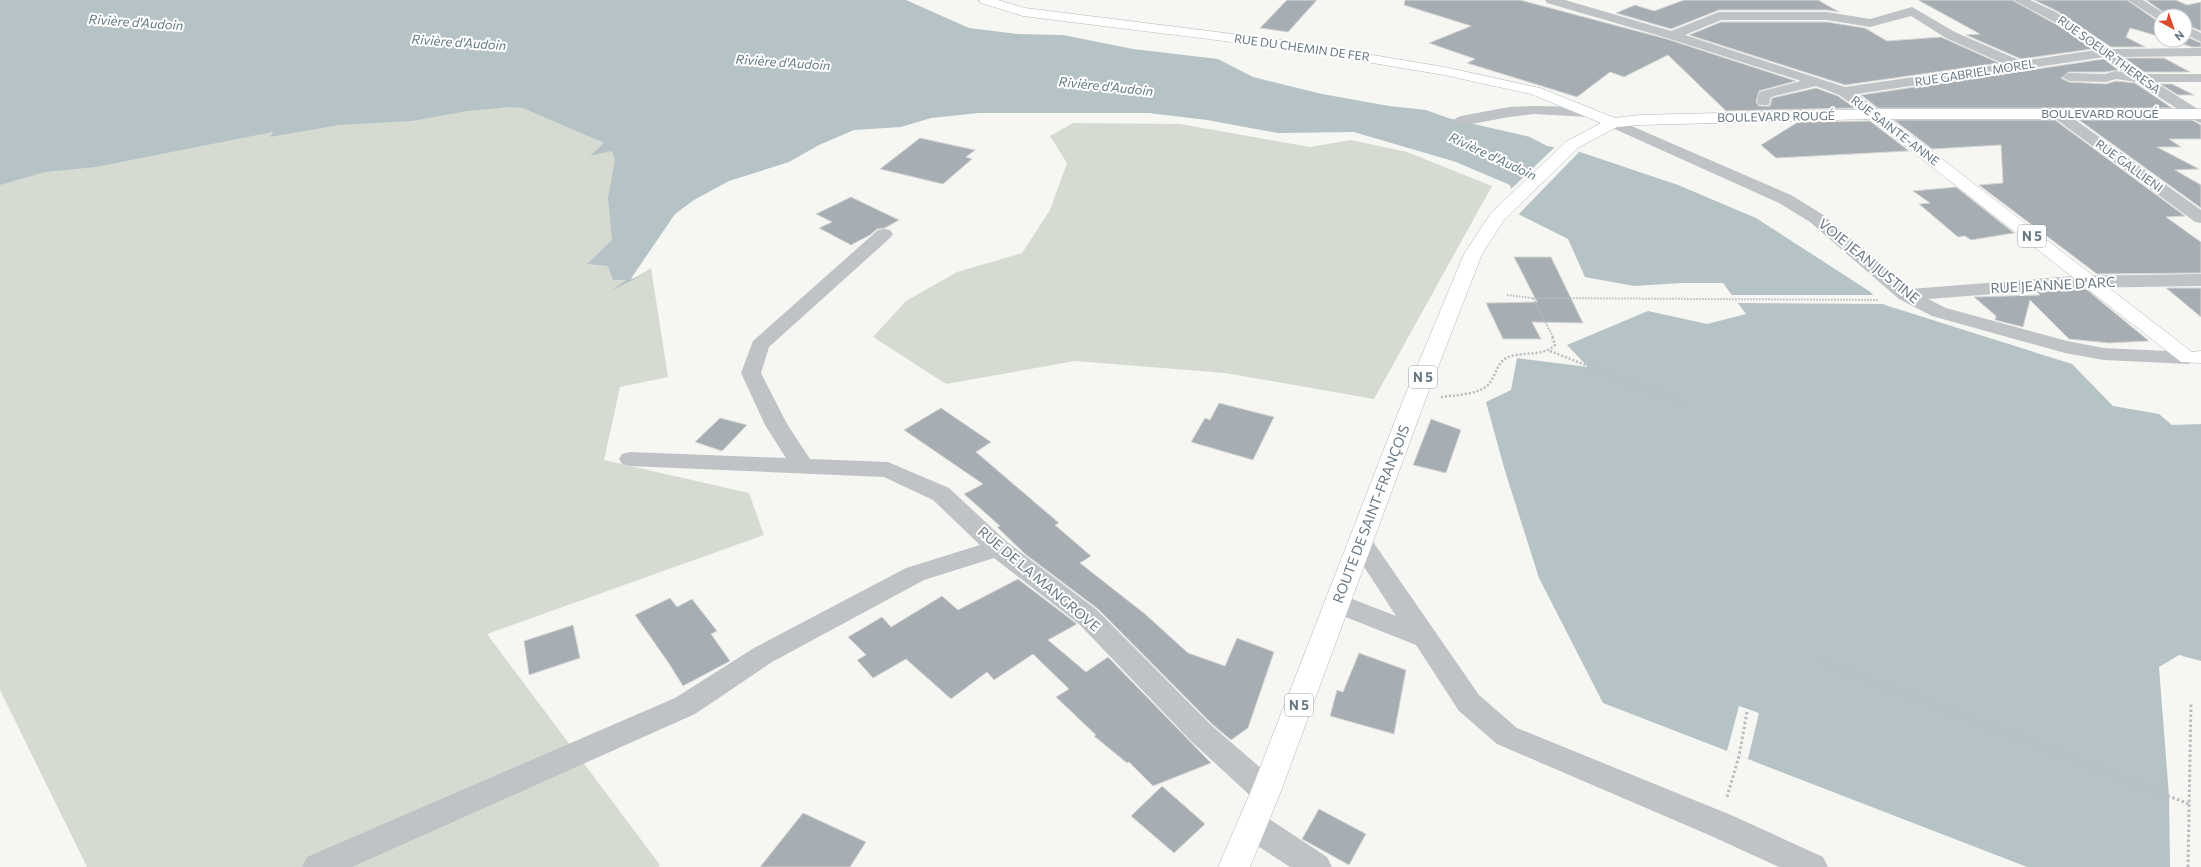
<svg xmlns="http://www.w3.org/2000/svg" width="2201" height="867" viewBox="0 0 2201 867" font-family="Commissioner,sans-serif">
	<rect width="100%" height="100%" fill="#f6f6f3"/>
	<g fill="#d6dbd2">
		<path d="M511,100L557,113L609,147L629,169L610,252L633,279L651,268L668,377L620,387L604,460L749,493L764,535L487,634L660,865L658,867H87L0,690V182L15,172L293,129Z"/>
		<path d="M1073,123L1180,124L1310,147L1351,140L1407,152L1492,186L1374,399L1225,373L1075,361L946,384L873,337L906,301L957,272L1022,253L1050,210L1067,163L1050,136Z"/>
	</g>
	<path fill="#b6c3c6" d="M0,0H906L969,28L1019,34L1063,35L1133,49L1218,59L1253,77L1322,94L1389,106L1426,110L1448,118L1530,137L1547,146L1580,152L1678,185L1756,218L1869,291L1885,305L2072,364L2113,406L2159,414L2172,425L2201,424V661L2179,655L2159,667L2169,796L2170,867H2027L1603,703L1539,578L1505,471L1486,402L1511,390L1517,358L1588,367L1567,345L1648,311L1707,324L1746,314L1723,283H1682L1634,286L1585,277L1568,239L1518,214L1510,185L1456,162L1354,132L1278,133L1207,120L1149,113H979L931,118L901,127L854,130L819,145L789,162L729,181L694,200L675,214L630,280L646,273L611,291L626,280H613L608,266L587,264L612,240L608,198L615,160L612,151L590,156L604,143L523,108L510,107L467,111L412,121L339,125L270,137L273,132L96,167L45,172L0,185Z"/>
	<g fill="#f6f6f3">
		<path d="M1556,146L1581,150L1517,216L1510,190Z"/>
		<path d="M1729,295H1876L1888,304L1736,303Z"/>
		<path d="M1739,706L1759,713L1748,759L1727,751Z"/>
	</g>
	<g fill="#a6aeb4" stroke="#d7d7d5">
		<path d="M1287,0H1317L1288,32L1260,28Z"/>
		<path d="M1405,0H1520L1667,39L1796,81L1759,91L1756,102L1759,106H1770L1772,98L1816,88L1838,96L1855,108L1726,111L1668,55L1624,77L1610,72L1577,97L1467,63L1475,59L1429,43L1471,26L1404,5Z"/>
		<path d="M1684,0H1818L1839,12L1827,10H1719L1671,29L1616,13L1635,5L1654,11Z"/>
		<path d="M1918,0H2012L2061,27L2092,49L2021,59L1966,35L1980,34Z"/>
		<path d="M2034,0H2127L2156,20L2161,21V37L2130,28L2126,37L2145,47H2111L2057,11Z"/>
		<path d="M2146,0H2176L2187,5L2201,2V31L2185,24V16H2169Z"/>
		<path d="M1721,22H1827L1865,28L1887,41L1941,37L1999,63L1845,85L1689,35Z"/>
		<path d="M2185,36L2201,43V47H2192L2170,40H2185Z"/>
		<path d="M2125,58H2164L2190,72H2144Z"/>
		<path d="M2104,59L2118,70L2105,72H2069L2061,78L2069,82L2106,84L2116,81L2135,83L2172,108H1878L1861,95Z"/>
		<path d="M2160,84H2172L2194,95H2178Z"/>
		<path d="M1894,120H2055L2185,216L2166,217L2201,242V273L2097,274L1979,185L2003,183L2001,145L1932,149Z"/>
		<path d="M2079,120H2192L2201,125V139H2169L2181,147H2157L2199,169L2175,170L2201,185V208Z"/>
		<path d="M1870,121L1909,151L1776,158L1761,145L1798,122Z"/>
		<path d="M920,138L975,150L966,157L972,159L943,184L880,169Z"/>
		<path d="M1956,187L2014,233L1971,240L1965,236L1958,237L1919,204L1930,203L1913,191Z"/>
		<path d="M851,197L899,220L885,228L877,229L870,235L851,245L819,228L832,222L816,214Z"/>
		<path d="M1514,257H1551L1583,323L1532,322L1541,339H1503L1486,303L1537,302Z"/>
		<path d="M2166,288H2201V317Z"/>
		<path d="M2086,289L2149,341L2109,343L2069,339L2030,300L2023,327L1995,320L1996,316L1974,297L2040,295L2037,292Z"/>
		<path d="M1219,403L1274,417L1253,460L1191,442L1205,418L1210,420Z"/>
		<path d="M941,408L991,442L976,452L1059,523L1055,525L1091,556L1080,563L1145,614L1188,653L1225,666L1237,638L1274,652L1248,728L1231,740L1212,724L1098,609L1025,554L997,527L1000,526L964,494L983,484L904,430Z"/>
		<path d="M720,418L747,425L722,451L695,442Z"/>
		<path d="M1431,419L1461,430L1446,473L1413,465Z"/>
		<path d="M1018,579L1077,624L1048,640L1086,672L1108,657L1211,763L1153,786L1129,762L1127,763L1094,736L1096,735L1056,697L1069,689L1033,654L994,680L987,672L951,699L906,659L873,678L857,660L866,655L848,637L882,617L891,627L942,596L958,610Z"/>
		<path d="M670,598L677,607L692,599L717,631L711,634L730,661L683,686L668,662L635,615Z"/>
		<path d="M573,625L580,658L529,675L524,641Z"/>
		<path d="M1359,653L1406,670L1394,734L1330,716L1337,690L1343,692Z"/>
		<path d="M1162,786L1205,824L1174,853L1131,816Z"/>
		<path d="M1319,809L1366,834L1349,865L1302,839Z"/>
		<path d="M803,813L866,842L850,867H760Z"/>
	</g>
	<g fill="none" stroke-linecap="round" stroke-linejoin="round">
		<defs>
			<path id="major" d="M979,0H998L1025,8L1289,41L1444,67L1540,88L1615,118L1640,115L1875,109H2201V119H1890L2192,352L2201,351V363L2181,362L1871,119L1640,125L1617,127L1579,147L1504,220L1482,254L1426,398L1281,791L1250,867H1218L1251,791L1404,398L1464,254L1491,213L1567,141L1601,123L1531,94L1444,75L1289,49L1023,16L981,3Z"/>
		</defs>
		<use href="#major" stroke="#b2b7ba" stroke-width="1"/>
		<g stroke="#b9bcbe" stroke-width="2" stroke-dasharray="1.5 1.5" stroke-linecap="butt">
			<path d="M1507,295L1533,298"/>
			<path d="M1553,337L1533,298L1878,300"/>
		</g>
		<g stroke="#b9bcbe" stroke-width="2.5" stroke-dasharray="2 2" stroke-linecap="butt">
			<path d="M1550,351L1687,405"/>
			<path d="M1441,397C1454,395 1479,395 1489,384C1497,374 1497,360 1511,356C1526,352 1544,356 1555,345L1552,336"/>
		</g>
		<g stroke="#b9bcbe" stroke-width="3" stroke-dasharray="2.5 2.5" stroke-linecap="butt">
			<path d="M1818,660L2189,804"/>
			<path d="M1727,797L1739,756L1747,712"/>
			<path d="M2188,867L2191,702"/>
		</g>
		<g fill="#bfc3c6" fill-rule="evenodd">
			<path d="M1545,0H1565L1671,31L1719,12H1827L1870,19L1912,7L1955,32L2021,61L2096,50L2062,26L2013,0H2030L2056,12L2111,49L2201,48V56L2121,57L2143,74H2201V82H2155L2201,111V123L2196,121L2136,82L2116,79L2106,82L2069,81L2062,77L2069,73L2105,74L2115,71L2123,72L2104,57L1857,94L1880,111L1883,114L1880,117H1870L1839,95L1816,86L1771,97L1769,105H1759L1757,102L1759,92L1801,81L1667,38L1547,3ZM1911,16L1946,38L2004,64L1845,87L1685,35L1721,20H1827L1870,27Z"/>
			<path d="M2128,0H2143L2168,16H2161V20L2157,19Z"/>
			<path d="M2185,25L2201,33V42L2185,34Z"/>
			<path d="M1534,106L1589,107L1594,109L1597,112L1594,115L1589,117L1534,114L1509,117L1461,126L1456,124L1453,121L1456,118L1461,116L1509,107Z"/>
			<path d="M2058,109L2063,111L2201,210V223L2195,222L2053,117L2050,114L2053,111Z"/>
			<path d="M1613,118L1791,195L1822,214L1910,289L2074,276L2201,274V286L2074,288L1928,299L1946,308L2067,341L2104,348L2188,352L2195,354L2198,358L2195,362L2188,364L2104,360L2065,353L1932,316L1899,299L1810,222L1779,203L1608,126L1605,123L1608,120Z"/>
			<path d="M884,229L890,230L893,234L890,238L769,347L761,373L787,424L810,459L888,462L949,488L1007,542L1097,610L1211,725L1277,782L1281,791L1277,800L1266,804L1255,800L1191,741L1079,624L994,558L924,580L772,662L695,714L352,867H302L307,857L675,698L754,648L906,568L980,545L933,500L884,477L630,466L622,464L619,459L622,454L630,452L786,458L765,425L741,373L753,341L878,230Z"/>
			<path d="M1360,533L1369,536L1479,695L1517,728L1731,815L1823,857L1828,867H1779L1709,835L1497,744L1459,711L1416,645L1328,610L1324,603L1328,596L1337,593L1396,616L1348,542L1351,536Z"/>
			<path d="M1252,811L1263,815L1327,857L1332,867H1290L1241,835L1237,825L1241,815Z"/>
		</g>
		<use href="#major" fill="#fff" fill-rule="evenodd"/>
	</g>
	<g text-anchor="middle" stroke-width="4" stroke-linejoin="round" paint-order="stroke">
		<g font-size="12" fill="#667783" stroke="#fff">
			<text transform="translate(1302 48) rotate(8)" y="4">RUE DU CHEMIN DE FER</text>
			<text transform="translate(2109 55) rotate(36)" y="4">RUE SOEUR THERESA</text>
			<text transform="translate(1975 73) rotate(-9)" y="4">RUE GABRIEL MOREL</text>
			<text x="2100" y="118">BOULEVARD ROUGÉ</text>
			<text transform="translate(1776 117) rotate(-1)" y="4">BOULEVARD ROUGÉ</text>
			<text transform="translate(1895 131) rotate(37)" y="4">RUE SAINTE-ANNE</text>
			<text transform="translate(2129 166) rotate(36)" y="4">RUE GALLIENI</text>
		</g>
		<g font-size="13" font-style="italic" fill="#62797f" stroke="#fff">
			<text transform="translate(136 22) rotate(4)" y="5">Rivière d'Audoin</text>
			<text transform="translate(459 42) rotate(4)" y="5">Rivière d'Audoin</text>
			<text transform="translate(783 62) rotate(4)" y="5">Rivière d'Audoin</text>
			<text transform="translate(1106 86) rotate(6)" y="5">Rivière d'Audoin</text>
			<text transform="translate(1493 156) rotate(25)" y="5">Rivière d'Audoin</text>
		</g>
		<g fill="#fff" stroke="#94a0a8" stroke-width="1">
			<rect x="2018" y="225" width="28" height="22" rx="3"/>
			<rect x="1409" y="366" width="28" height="22" rx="3"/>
			<rect x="1285" y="694" width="28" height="22" rx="3"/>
		</g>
		<g font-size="13" font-weight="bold" fill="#667783">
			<text x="2032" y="241">N 5</text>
			<text x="1423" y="382">N 5</text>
			<text x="1299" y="710">N 5</text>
		</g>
		<g font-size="14" fill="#667783" stroke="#fff">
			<text transform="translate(1869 261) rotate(39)" y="5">VOIE JEAN JUSTINE</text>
			<text transform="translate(2053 285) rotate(-3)" y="5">RUE JEANNE D'ARC</text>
			<text transform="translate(1371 514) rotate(-69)" y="5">ROUTE DE SAINT-FRANÇOIS</text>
			<text transform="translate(1039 579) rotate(40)" y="5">RUE DE LA MANGROVE</text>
		</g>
	</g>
	<g transform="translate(2173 28) rotate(140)"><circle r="19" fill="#ffffff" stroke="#c2c9cd"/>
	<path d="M0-3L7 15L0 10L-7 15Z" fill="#dc4c2c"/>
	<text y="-6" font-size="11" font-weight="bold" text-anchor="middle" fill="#667783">N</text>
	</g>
</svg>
